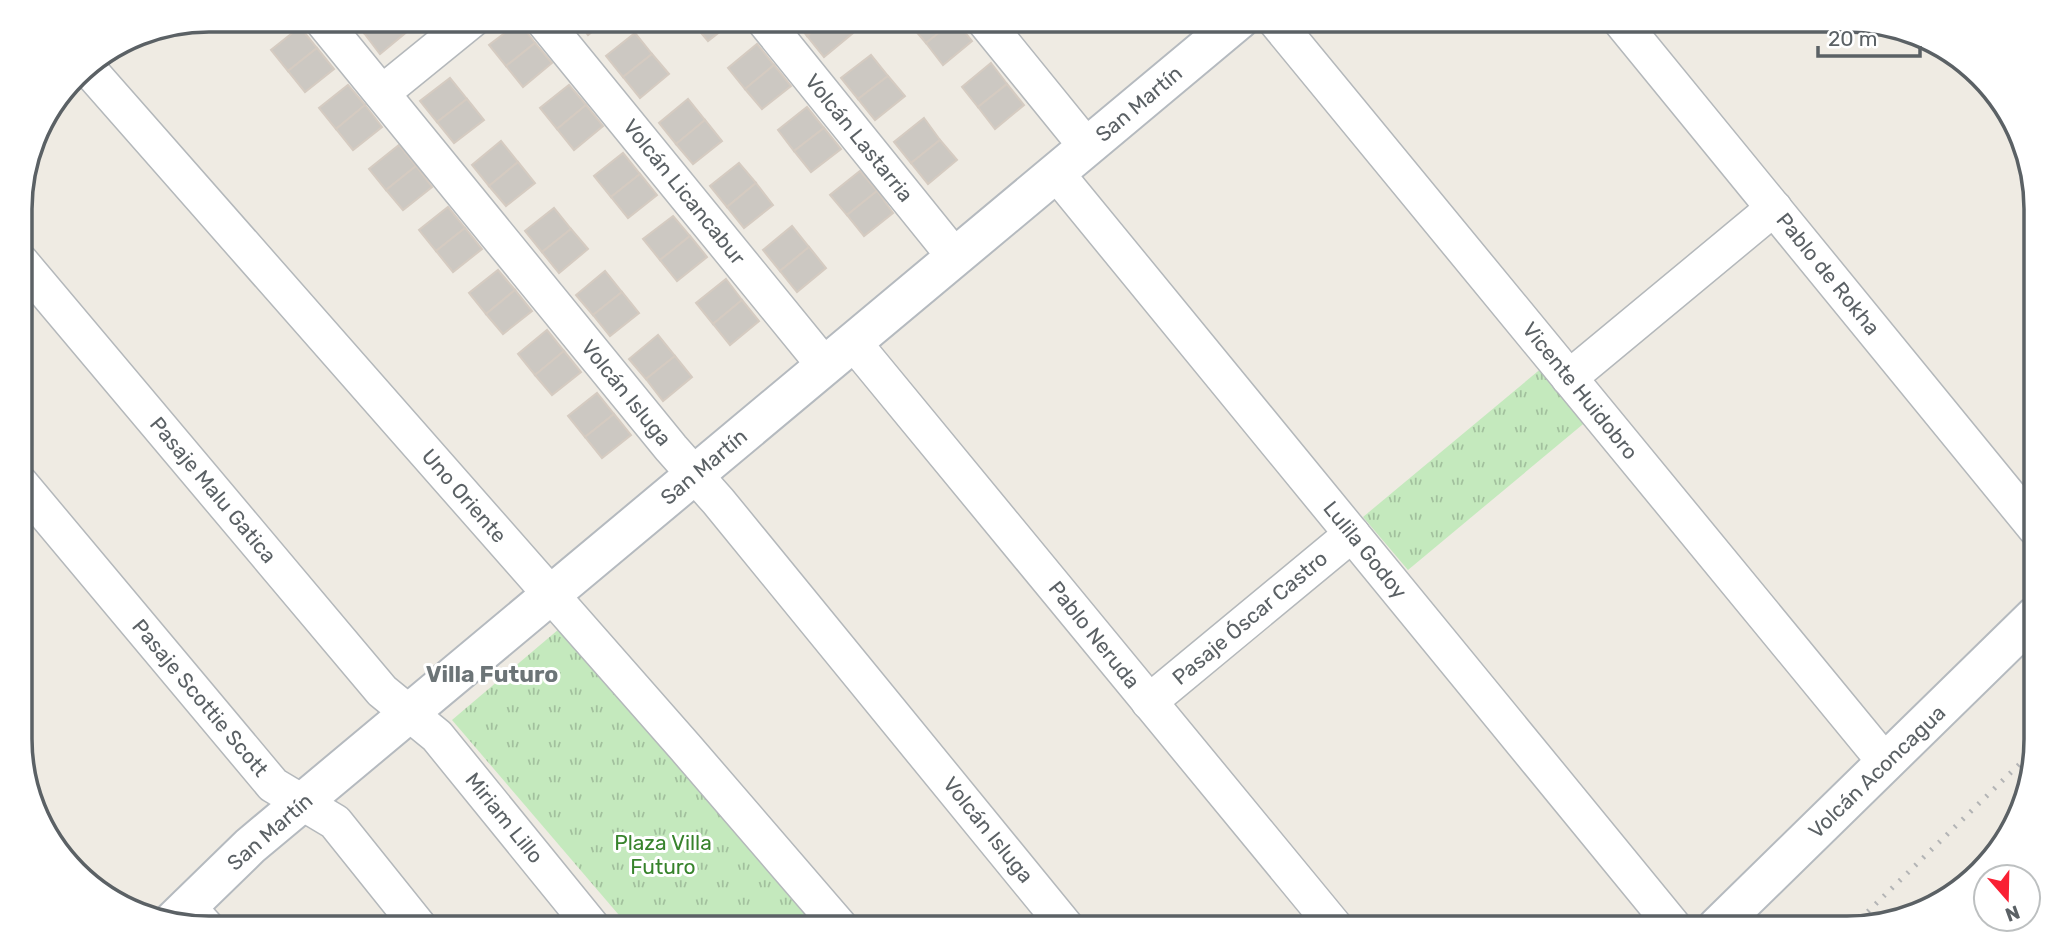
<svg xmlns="http://www.w3.org/2000/svg" width="2056" height="947" viewBox="0 0 2056 947" font-family="Rubik,sans-serif">
	<defs>
		<pattern id="grass-tufts" width="24" height="20" patternUnits="userSpaceOnUse" patternTransform="scale(1.75)"><rect width="24" height="20" fill="#c4e9bd"/><path d="M3 7l-1-3M5 7V3M7 7l1-3M15 17l-1-3M17 17v-4M19 17l1-3" fill="none" stroke="#a2c09d"/></pattern>
	</defs>
	<rect width="100%" height="100%" fill="#efebe3"/>
	<g fill="url(#grass-tufts)">
		<path d="M1543,367L1588,420L1408,570L1363,517Z"/>
		<path d="M559,629L825,928H630L452,720Z"/>
	</g>
	<g fill="#ccc8c2" stroke="#d5cbc1" stroke-width="2">
		<path d="M352,19H381L364,33Z"/>
		<path d="M381,19H400L409,30L380,54L364,33Z"/>
		<path d="M576,19H608L588,35Z"/>
		<path d="M693,19H736L708,41L691,21Z"/>
		<path d="M794,19H828L807,36Z"/>
		<path d="M828,19H842L853,33L824,57L807,36Z"/>
		<path d="M913,19H954L955,20L926,43L909,23Z"/>
		<path d="M955,20L972,41L943,65L926,43Z"/>
		<path d="M519,22L535,43L506,66L489,45Z"/>
		<path d="M300,27L317,48L288,71L271,50Z"/>
		<path d="M635,33L652,54L623,77L606,56Z"/>
		<path d="M535,43L552,63L523,87L506,66Z"/>
		<path d="M757,44L774,65L745,89L728,68Z"/>
		<path d="M317,48L334,69L305,92L288,71Z"/>
		<path d="M652,54L669,74L640,98L623,77Z"/>
		<path d="M871,55L888,76L858,99L841,78Z"/>
		<path d="M991,63L1007,84L978,107L962,87Z"/>
		<path d="M774,65L791,86L762,109L745,89Z"/>
		<path d="M888,76L905,96L875,120L858,99Z"/>
		<path d="M450,78L467,99L437,122L420,101Z"/>
		<path d="M1007,84L1024,105L995,129L978,107Z"/>
		<path d="M348,85L365,105L336,129L319,108Z"/>
		<path d="M569,85L586,105L557,129L540,108Z"/>
		<path d="M467,99L484,120L454,143L437,122Z"/>
		<path d="M688,99L705,120L676,144L659,123Z"/>
		<path d="M365,105L382,127L353,150L336,129Z"/>
		<path d="M586,105L603,126L574,150L557,129Z"/>
		<path d="M807,107L824,128L794,151L778,130Z"/>
		<path d="M924,118L940,140L911,163L894,142Z"/>
		<path d="M705,120L722,141L693,164L676,144Z"/>
		<path d="M824,128L841,149L811,172L794,151Z"/>
		<path d="M940,140L957,160L928,184L911,163Z"/>
		<path d="M501,141L518,162L489,186L472,165Z"/>
		<path d="M399,145L416,166L386,190L369,169Z"/>
		<path d="M623,153L640,174L611,197L594,176Z"/>
		<path d="M518,162L535,183L506,206L489,186Z"/>
		<path d="M739,163L756,183L727,207L710,186Z"/>
		<path d="M416,166L432,187L403,210L386,190Z"/>
		<path d="M860,171L877,191L847,215L830,195Z"/>
		<path d="M640,174L657,195L628,218L611,197Z"/>
		<path d="M756,183L773,205L744,228L727,207Z"/>
		<path d="M877,191L893,213L864,236L847,215Z"/>
		<path d="M448,207L465,228L436,251L419,230Z"/>
		<path d="M554,208L571,229L542,252L525,231Z"/>
		<path d="M673,216L690,236L660,260L643,239Z"/>
		<path d="M792,226L809,247L780,271L763,250Z"/>
		<path d="M465,228L482,249L453,272L436,251Z"/>
		<path d="M571,229L588,249L559,273L542,252Z"/>
		<path d="M690,236L707,257L677,281L660,260Z"/>
		<path d="M809,247L826,268L797,292L780,271Z"/>
		<path d="M498,270L515,290L486,314L469,293Z"/>
		<path d="M605,271L622,292L593,315L576,295Z"/>
		<path d="M726,279L742,300L713,324L696,303Z"/>
		<path d="M515,290L532,311L503,334L486,314Z"/>
		<path d="M622,292L639,313L610,336L593,315Z"/>
		<path d="M742,300L759,321L730,345L713,324Z"/>
		<path d="M547,330L564,351L535,375L518,354Z"/>
		<path d="M658,335L675,356L646,379L629,359Z"/>
		<path d="M564,351L581,372L552,395L535,375Z"/>
		<path d="M675,356L692,377L663,401L646,379Z"/>
		<path d="M597,393L614,414L585,437L568,416Z"/>
		<path d="M614,414L631,435L602,458L585,437Z"/>
	</g>
	<g fill="none" stroke-linecap="round" stroke-linejoin="round">
		<defs>
			<g id="street">
				<path d="M321,19L671,448L718,501L1067,928"/>
				<path d="M542,19L825,366"/>
				<path d="M763,19L955,257"/>
				<path d="M983,19L1087,147"/>
				<path d="M1274,19L1886,763"/>
				<path d="M1619,19L2036,529"/>
				<path d="M85,65L685,747L841,928"/>
				<path d="M382,93L473,19"/>
				<path d="M1056,173L1674,927"/>
				<path d="M20,261L382,691L437,736L593,928"/>
				<path d="M853,342L1335,927"/>
				<path d="M1569,378L1774,208"/>
				<path d="M20,483L273,785L335,822L420,928"/>
				<path d="M1149,702L1352,534"/>
				<path d="M187,906L207,928"/>
			</g>
			<g id="secondary">
				<path d="M173,921L250,846L1240,19"/>
				<path d="M1717,927L2036,615"/>
			</g>
		</defs>
		<use href="#street" stroke="#b4b8bb" stroke-width="38"/>
		<use href="#secondary" stroke="#b5babf" stroke-width="42"/>
		<use href="#street" stroke="#fff" stroke-width="35"/>
		<use href="#secondary" stroke="#fff" stroke-width="38"/>
		<path stroke="#b3b4b5" stroke-width="5" stroke-dasharray="2 9" stroke-linecap="butt" d="M1852,927L2035,749"/>
	</g>
	<g text-anchor="middle" stroke-width="6" stroke-linejoin="round" paint-order="stroke">
		<g font-size="21" fill="#5b6165" stroke="#fff">
			<text transform="translate(1139 104) rotate(-40)" y="7">San Martín</text>
			<text transform="translate(859 138) rotate(51)" y="7">Volcán Lastarria</text>
			<text transform="translate(684 192) rotate(51)" y="7">Volcán Licancabur</text>
			<text transform="translate(1828 274) rotate(51)" y="7">Pablo de Rokha</text>
			<text transform="translate(1580 391) rotate(51)" y="7">Vicente Huidobro</text>
			<text transform="translate(626 393) rotate(51)" y="7">Volcán Isluga</text>
			<text transform="translate(704 467) rotate(-40)" y="7">San Martín</text>
			<text transform="translate(213 490) rotate(50)" y="7">Pasaje Malu Gatica</text>
			<text transform="translate(464 496) rotate(49)" y="7">Uno Oriente</text>
			<text transform="translate(1365 550) rotate(51)" y="7">Lulila Godoy</text>
			<text transform="translate(1250 618) rotate(-40)" y="7">Pasaje Óscar Castro</text>
			<text transform="translate(1094 635) rotate(51)" y="7">Pablo Neruda</text>
			<text transform="translate(200 698) rotate(50)" y="7">Pasaje Scottie Scott</text>
			<text transform="translate(1877 772) rotate(-44)" y="7">Volcán Aconcagua</text>
			<text transform="translate(504 818) rotate(51)" y="7">Miriam Lillo</text>
			<text transform="translate(988 830) rotate(51)" y="7">Volcán Isluga</text>
			<text transform="translate(270 832) rotate(-41)" y="7">San Martín</text>
		</g>
		<g font-size="21" fill="#37832c" stroke="#fff">
			<text x="663" y="850">Plaza Villa<tspan x="663" dy="24">Futuro</tspan></text>
		</g>
		<g font-size="23" font-weight="bold" fill="#6c7477" stroke="#fff">
			<text x="492" y="682">Villa Futuro</text>
		</g>
	</g>
	<path d="M0 0H2056V947H0ZM209 32H1847A177 177 0 0 1 2024 209V739A177 177 0 0 1 1847 916H209A177 177 0 0 1 32 739V209A177 177 0 0 1 209 32Z" fill="#fff" fill-rule="evenodd"/>
	<path fill="none" stroke="#5b6165" stroke-width="3.5" d="M209 32H1847A177 177 0 0 1 2024 209V739A177 177 0 0 1 1847 916H209A177 177 0 0 1 32 739V209A177 177 0 0 1 209 32Z"/>
	<g transform="translate(2007 898) rotate(160)"><circle r="33" fill="#ffffff" stroke="#bdc0c1" stroke-width="2"/>
	<path d="M0-5L12 26L0 18L-12 26Z" fill="#f92033"/>
	<text y="-10" font-size="19" font-weight="bold" text-anchor="middle" fill="#5b6165">N</text>
	</g>
	<path d="M1818 46v10h102v-10" fill="none" stroke="#5b6165" stroke-width="3.5"/>
	<text x="1828" y="46" font-size="21" fill="#5b6165" stroke="#ffffff" stroke-width="5" paint-order="stroke">20 m</text>
</svg>
